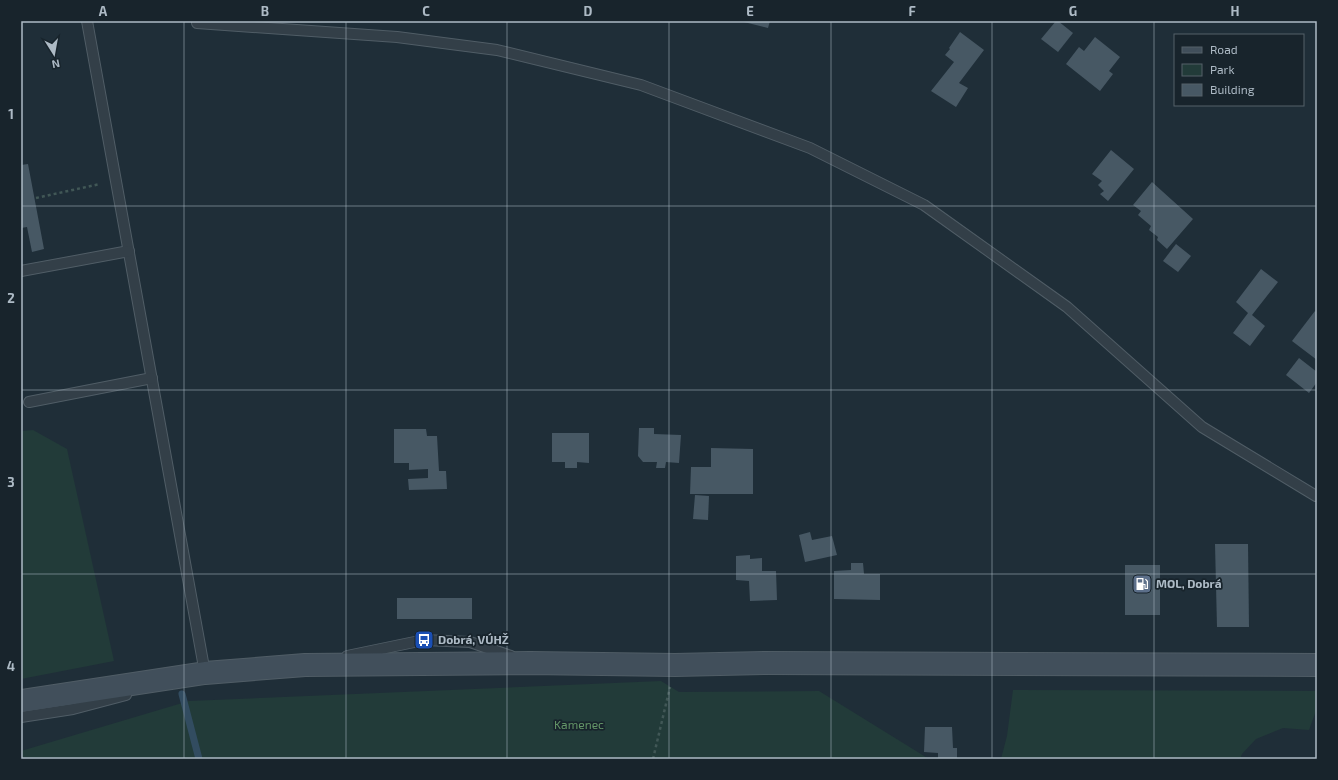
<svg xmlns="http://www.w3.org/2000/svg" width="1338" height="780" viewBox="0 0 1338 780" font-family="'Exo 2',sans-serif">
	<rect width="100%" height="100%" fill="#1f2e38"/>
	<g fill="#223b39">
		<path d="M33,430L67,449L114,661L21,679V431Z"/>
		<path d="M661,681L679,692L819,691L929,759H21V751L189,701Z"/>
		<path d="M1013,690L1317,691V708L1309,730L1283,728L1256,739L1242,754L1240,759H1001L1007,736Z"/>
	</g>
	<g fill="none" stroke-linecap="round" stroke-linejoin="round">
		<path stroke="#324c60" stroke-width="7" d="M182,694L199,759"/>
	</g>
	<g fill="#475864">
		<path d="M740,21H770L768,28Z"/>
		<path d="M1056,21H1058L1073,33L1058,52L1041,39Z"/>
		<path d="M960,32L984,50L959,83L968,88L956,107L931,91L954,62L945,55L950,49L949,48Z"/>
		<path d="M1095,37L1120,57L1109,71L1113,74L1100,91L1066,64L1079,47L1084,51Z"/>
		<path d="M1111,150L1134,169L1108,201L1100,194L1104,191L1098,185L1102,181L1092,174Z"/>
		<path d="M28,164L44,249L32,252L27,227L21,228V165Z"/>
		<path d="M1152,182L1193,219L1167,249L1157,240L1158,237L1149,230L1151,226L1138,215L1141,211L1133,205Z"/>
		<path d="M1176,244L1191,256L1178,272L1163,261Z"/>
		<path d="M1261,269L1278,282L1252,315L1265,326L1250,346L1233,333L1248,313L1236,302Z"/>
		<path d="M1315,311L1317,313V360L1292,341Z"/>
		<path d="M1299,358L1317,372V382L1309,393L1286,375Z"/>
		<path d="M639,428H654V434L681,435L679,463L666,462L665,468H656L657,462H643L638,456Z"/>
		<path d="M394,429H426L427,436H437L439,471H446L447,489L409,490L408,479L428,478V469L409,470V463H394Z"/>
		<path d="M552,433H589V463L577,462V468H565V462H552Z"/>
		<path d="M711,448L753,449V494H690L691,467H711Z"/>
		<path d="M695,495L709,496L708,520L693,519Z"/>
		<path d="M810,532L812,540L832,536L837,555L805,562L799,535Z"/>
		<path d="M1215,544H1248L1249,627H1217Z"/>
		<path d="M750,555V559L762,558V571H776L777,600L750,601L749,581L736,580V556Z"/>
		<path d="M851,563H863L864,574H880V600L834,599V571L851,570Z"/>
		<rect x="1125" y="565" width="35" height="50"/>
		<rect x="397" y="598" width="75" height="21"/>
		<path d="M925,727H952L953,748H957V759H938V753L924,752Z"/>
	</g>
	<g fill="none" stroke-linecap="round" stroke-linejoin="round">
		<defs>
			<g id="lane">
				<path d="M87,21L205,673H203"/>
				<path d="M197,23L397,37L497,50L641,85L810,148L924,205L1067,307L1202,427L1316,496"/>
				<path d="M21,271L129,251"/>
				<path d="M29,402L152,378"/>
				<path d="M347,656L424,640L470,642L511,656"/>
				<path d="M21,717L73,709L126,695"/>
			</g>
			<path id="secondary" d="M21,701L205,673L305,665L530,663L675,665L767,663L1317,665"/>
		</defs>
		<use href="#lane" stroke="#505d66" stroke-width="12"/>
		<use href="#secondary" stroke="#505d66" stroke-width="24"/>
		<g stroke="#415756" stroke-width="2.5" stroke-dasharray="3 3" stroke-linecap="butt">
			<path d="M36,198L100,184"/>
			<path d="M653,759L670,687"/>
		</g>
		<use href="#lane" stroke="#333f48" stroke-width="10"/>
		<use href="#secondary" stroke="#414f5b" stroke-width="22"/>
	</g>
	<path fill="none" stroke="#adbac5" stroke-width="1" stroke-opacity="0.55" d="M184,21V759M346,21V759M507,21V759M669,21V759M831,21V759M992,21V759M1154,21V759M21,206H1317M21,390H1317M21,574H1317"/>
	<defs>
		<symbol id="fuel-square" viewBox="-11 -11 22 22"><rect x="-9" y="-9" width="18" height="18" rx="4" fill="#5c6f8a" stroke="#18242c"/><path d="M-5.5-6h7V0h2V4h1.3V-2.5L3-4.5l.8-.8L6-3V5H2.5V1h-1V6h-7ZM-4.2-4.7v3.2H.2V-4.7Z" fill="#fff"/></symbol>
		<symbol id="bus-square" viewBox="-11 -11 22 22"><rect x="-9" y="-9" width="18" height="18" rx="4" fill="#1a4fb4" stroke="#18242c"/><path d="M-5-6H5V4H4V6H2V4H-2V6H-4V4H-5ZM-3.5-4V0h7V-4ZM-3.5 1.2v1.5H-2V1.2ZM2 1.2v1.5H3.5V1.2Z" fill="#fff"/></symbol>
	</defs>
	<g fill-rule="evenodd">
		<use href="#fuel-square" x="1131" y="573" width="22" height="22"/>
		<use href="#bus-square" x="413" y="629" width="22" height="22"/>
	</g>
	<g text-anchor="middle" stroke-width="3.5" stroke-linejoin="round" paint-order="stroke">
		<g font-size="12" font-weight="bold" fill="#adbac5" stroke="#18242c" text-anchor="start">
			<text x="1156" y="588">MOL, Dobrá</text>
			<text x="438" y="644">Dobrá, VÚHŽ</text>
		</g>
		<g font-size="12" fill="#649668" stroke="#18242c">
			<text x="579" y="729">Kamenec</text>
		</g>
	</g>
	<rect width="1338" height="780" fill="none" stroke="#18242c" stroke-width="44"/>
	<rect x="1174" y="34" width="130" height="72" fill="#18242c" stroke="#546069"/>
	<rect x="1182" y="47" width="20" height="6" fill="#414f5b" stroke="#546069"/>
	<text x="1210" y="54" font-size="12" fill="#adbac5">Road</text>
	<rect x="1182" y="64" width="20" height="12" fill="#223b39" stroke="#546069"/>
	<text x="1210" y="74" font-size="12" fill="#adbac5">Park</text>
	<rect x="1182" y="84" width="20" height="12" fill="#475864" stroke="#546069"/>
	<text x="1210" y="94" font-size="12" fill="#adbac5">Building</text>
	<g transform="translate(54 54) rotate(169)" stroke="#18242c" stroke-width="3" paint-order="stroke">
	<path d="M0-3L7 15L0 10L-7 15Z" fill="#adbac5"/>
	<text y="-6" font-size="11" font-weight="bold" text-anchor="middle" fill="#adbac5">N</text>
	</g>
	<rect x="22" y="22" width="1294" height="736" fill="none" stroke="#adbac5" stroke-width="1.5"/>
	<g font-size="13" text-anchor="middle" font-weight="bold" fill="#adbac5">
		<text x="103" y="16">A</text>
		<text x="265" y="16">B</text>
		<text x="426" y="16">C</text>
		<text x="588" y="16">D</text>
		<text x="750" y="16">E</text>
		<text x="912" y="16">F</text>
		<text x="1073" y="16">G</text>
		<text x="1235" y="16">H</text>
		<text x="11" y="119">1</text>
		<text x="11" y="303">2</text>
		<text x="11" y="487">3</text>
		<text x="11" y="671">4</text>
	</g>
</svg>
